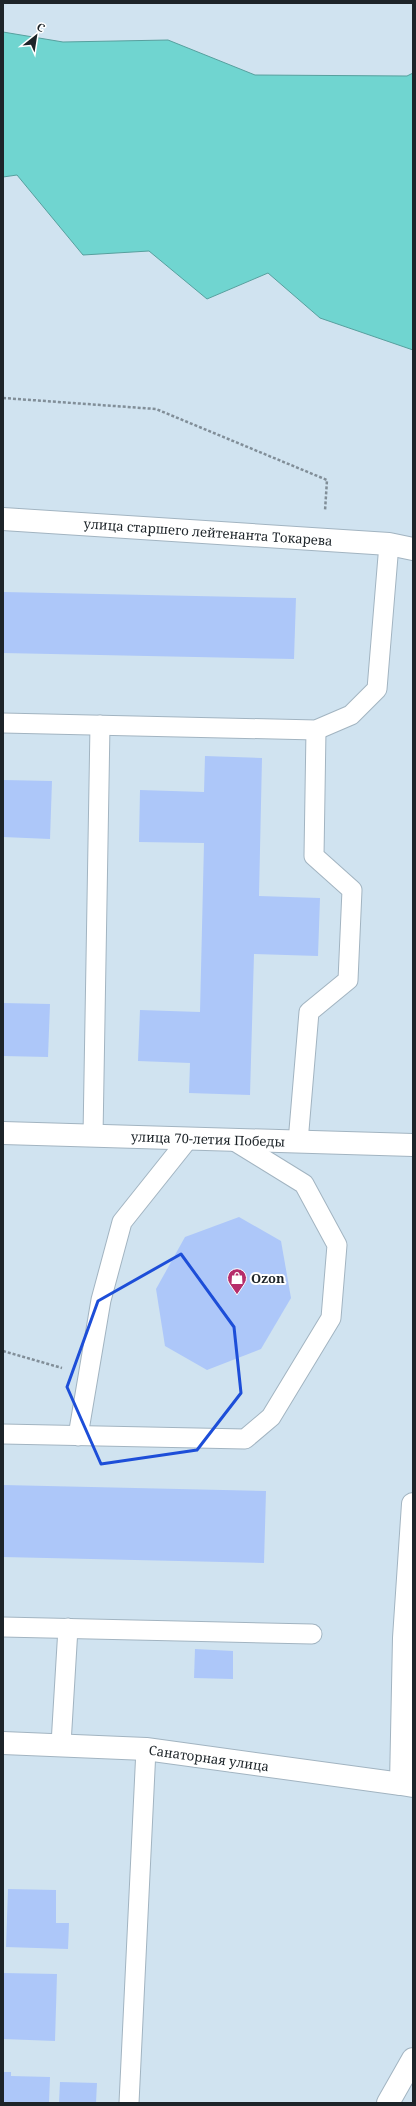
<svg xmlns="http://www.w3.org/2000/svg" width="416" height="2106" viewBox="0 0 416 2106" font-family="'Noto Serif',serif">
	<rect width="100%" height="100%" fill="#d0e3f0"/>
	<path fill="#70d5d0" stroke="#57a09e" d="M3,32L63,42L168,40L255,75L407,76L413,73V350L320,318L268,273L207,299L149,251L83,255L17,175L3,177Z"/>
	<g fill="#adc7f9">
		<path d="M3,592L296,598L294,659L3,653Z"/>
		<path d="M205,756L262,758L259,896L320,898L318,956L254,954L250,1095L189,1093L190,1063L138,1061L140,1010L200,1012L204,843L139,842L140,790L204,792Z"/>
		<path d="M3,780L52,781L50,839L3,837Z"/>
		<path d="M3,1003L50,1004L48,1057L3,1056Z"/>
		<path d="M239,1217L281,1241L291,1298L261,1349L207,1370L165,1346L156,1289L185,1237Z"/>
		<path d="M3,1485L266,1491L264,1563L3,1557Z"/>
		<path d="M195,1649L233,1651V1679L194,1678Z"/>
		<path d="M8,1889L56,1890V1923H69L68,1949L6,1947Z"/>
		<path d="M3,1973L57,1974L55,2041L3,2039Z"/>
		<path d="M3,2072H11V2076L50,2077L49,2103H3Z"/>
		<path d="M60,2082L97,2083L96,2103H59Z"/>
	</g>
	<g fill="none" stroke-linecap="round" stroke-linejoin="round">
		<defs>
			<g id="lane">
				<path d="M3,723L316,730L351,715L377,689L389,544"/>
				<path d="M93,1136L100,725"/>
				<path d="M298,1142L309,1012L348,980L352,890L314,856L316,730"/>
				<path d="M3,1434L245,1439L271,1417L331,1318L337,1245L304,1184L231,1139"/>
				<path d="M78,1436L101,1300L122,1222L189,1138"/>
				<path d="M3,1627L312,1634"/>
				<path d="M61,1744L68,1628"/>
				<path d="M129,2103L146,1749"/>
			</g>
			<g id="street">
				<path d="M3,519L389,544L413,549"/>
				<path d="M3,1133L413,1145"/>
				<path d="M3,1743L146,1749L401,1784"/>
				<path d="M388,2103L413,2059"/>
			</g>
			<path id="secondary" d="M413,1504L404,1638L401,1784L413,1786"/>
		</defs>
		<use href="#lane" stroke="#a2b4c1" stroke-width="21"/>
		<use href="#street" stroke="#a2b4c1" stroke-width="24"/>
		<use href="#secondary" stroke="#a2b4c1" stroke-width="24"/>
		<g stroke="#818e98" stroke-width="2.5" stroke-dasharray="3 2" stroke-linecap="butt">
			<path d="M3,398L156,409L327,480L325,511"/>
			<path d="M3,1351L62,1368"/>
		</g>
		<use href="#lane" stroke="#fff" stroke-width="19"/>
		<use href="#street" stroke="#fff" stroke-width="22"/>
		<use href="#secondary" stroke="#fff" stroke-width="22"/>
	</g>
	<path fill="none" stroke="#1d4ed8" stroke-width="3" stroke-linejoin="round" d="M181,1254L234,1327L241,1393L197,1450L101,1464L67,1387L98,1301Z"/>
	<defs>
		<symbol id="shop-pin" viewBox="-11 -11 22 30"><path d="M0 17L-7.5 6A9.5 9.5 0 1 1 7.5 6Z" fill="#b62d6b" stroke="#fff"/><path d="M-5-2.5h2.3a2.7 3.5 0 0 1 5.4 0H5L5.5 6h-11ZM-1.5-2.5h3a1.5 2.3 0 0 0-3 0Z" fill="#fff"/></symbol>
	</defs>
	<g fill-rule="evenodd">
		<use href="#shop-pin" x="226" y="1267" width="22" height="30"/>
	</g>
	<g text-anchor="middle" stroke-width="4" stroke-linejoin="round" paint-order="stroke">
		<g font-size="13" fill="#1d2429" stroke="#fff">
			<text transform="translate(208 532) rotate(4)" y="5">улица старшего лейтенанта Токарева</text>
			<text transform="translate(208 1139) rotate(2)" y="5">улица 70-летия Победы</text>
			<text transform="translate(209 1758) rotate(8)" y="5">Санаторная улица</text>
		</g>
		<g font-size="13" font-weight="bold" fill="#1d2429" stroke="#fff" text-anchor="start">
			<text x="251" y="1283">Ozon</text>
		</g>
	</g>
	<rect width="416" height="2106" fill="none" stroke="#1d2429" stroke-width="8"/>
	<g transform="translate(36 36) rotate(30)" stroke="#ffffff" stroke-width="3" paint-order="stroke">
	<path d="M0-3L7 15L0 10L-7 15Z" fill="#1d2429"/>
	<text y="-6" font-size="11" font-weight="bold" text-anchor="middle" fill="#1d2429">С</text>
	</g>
</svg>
